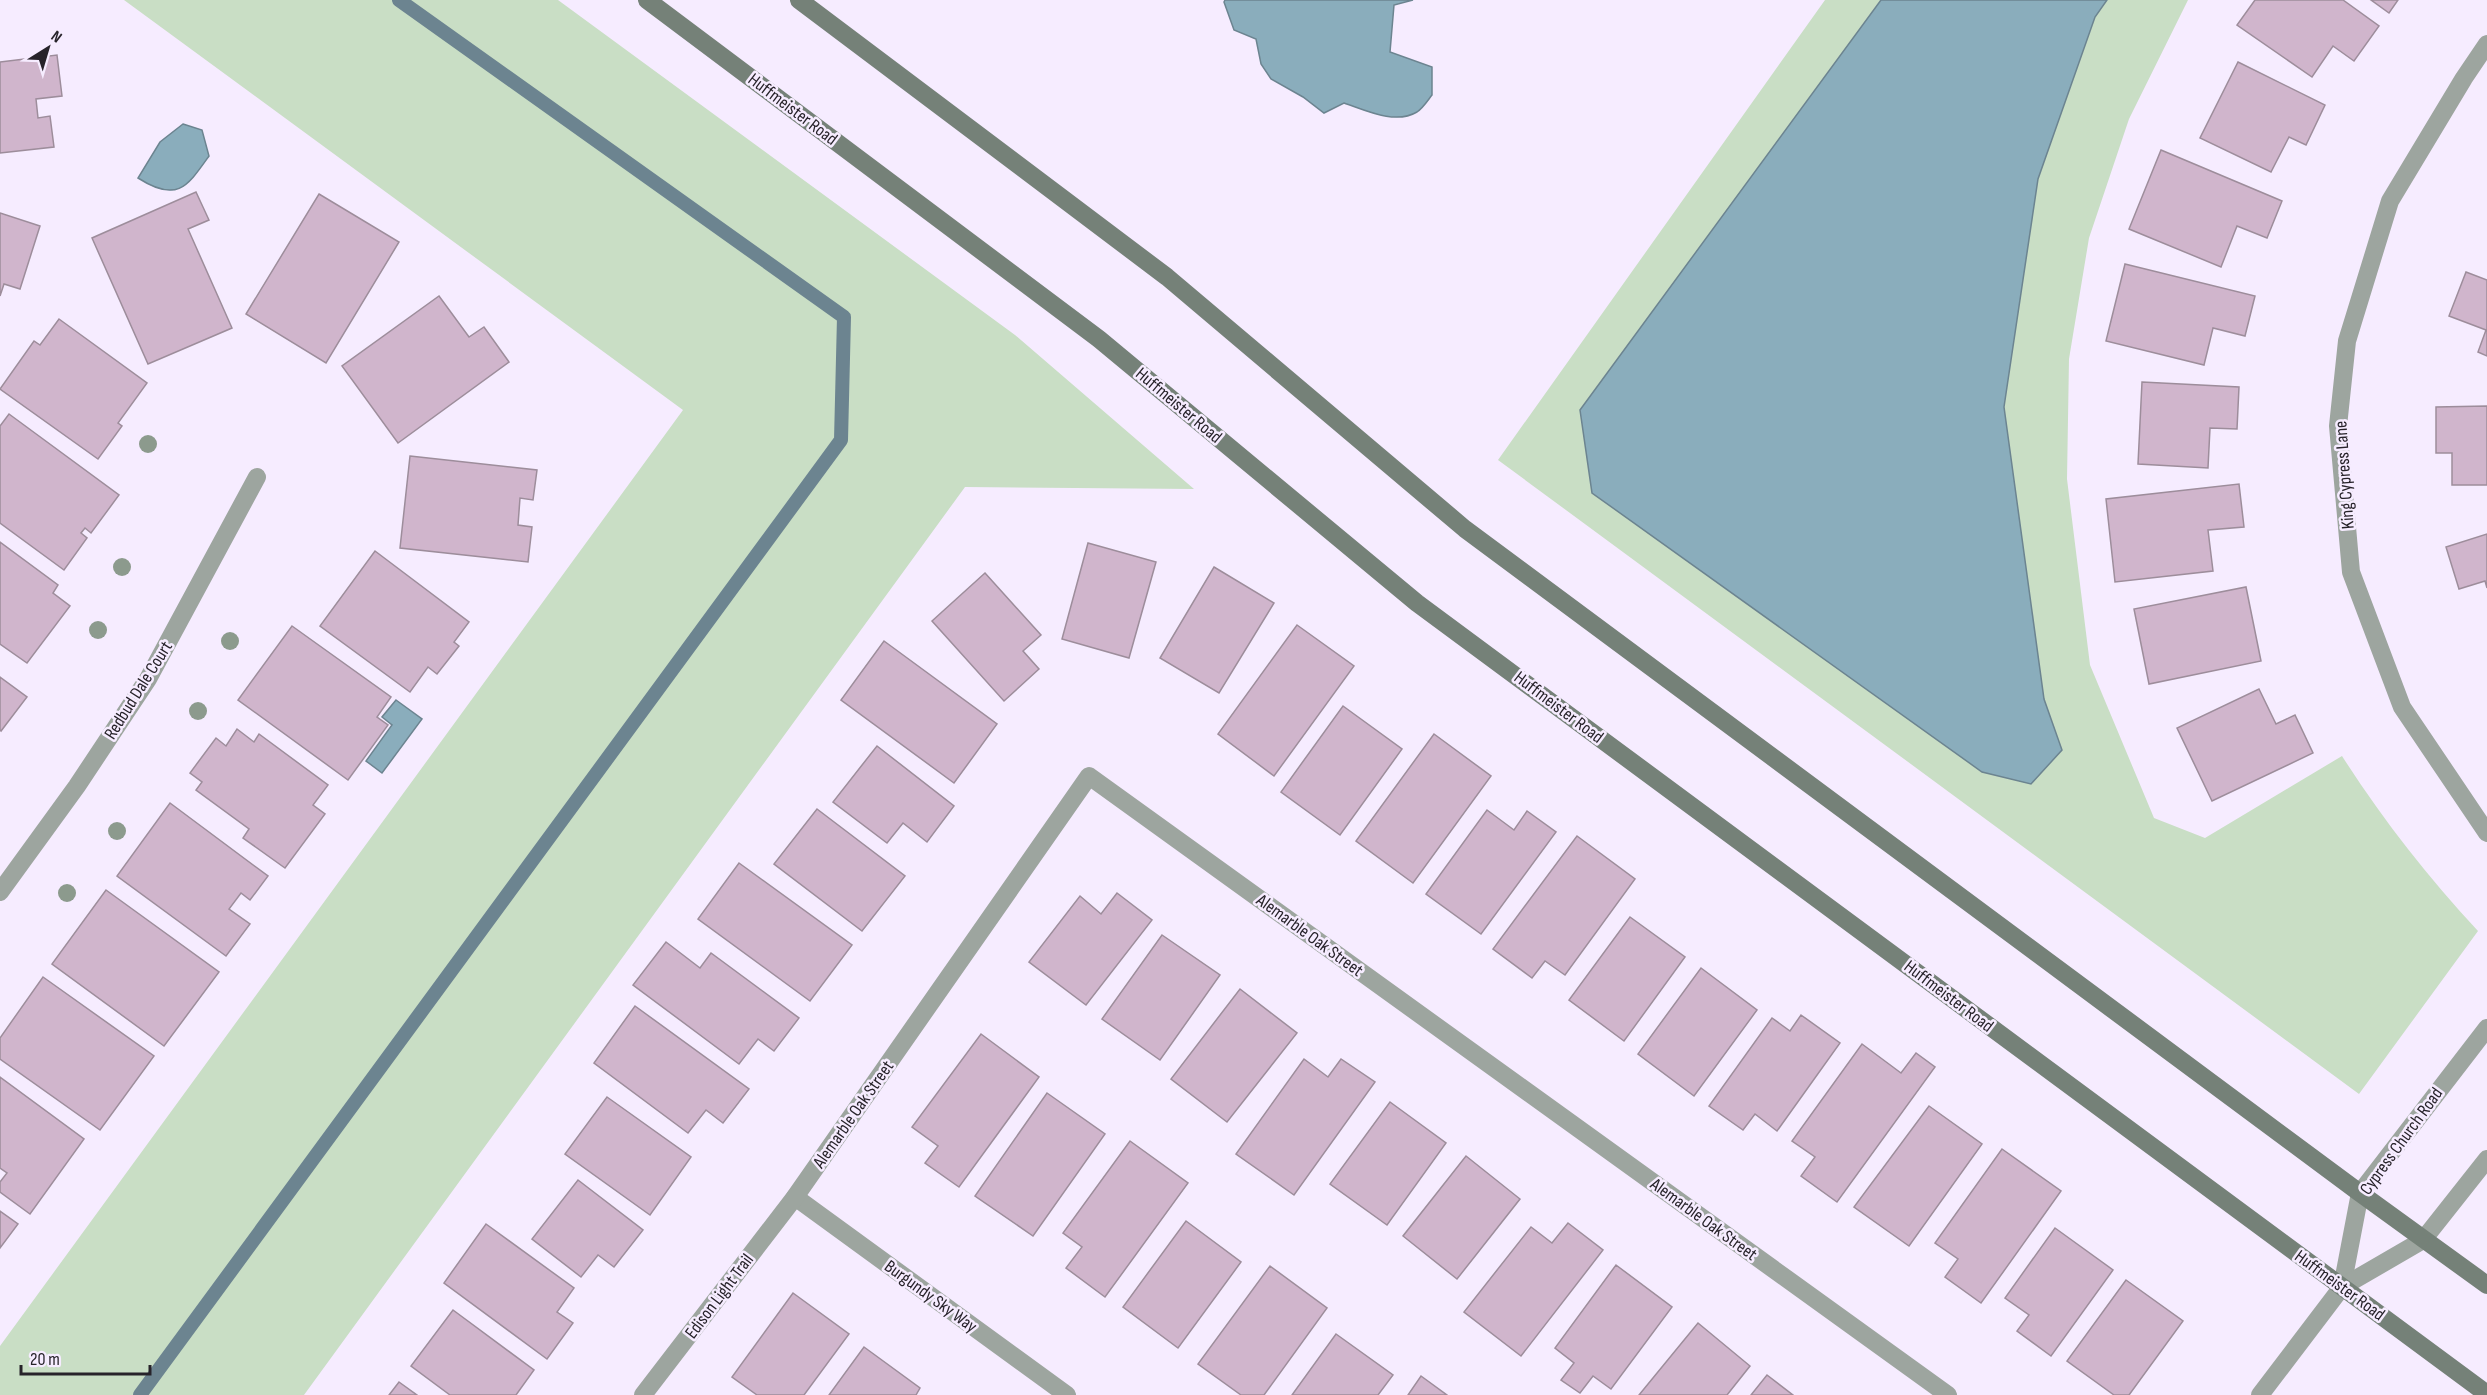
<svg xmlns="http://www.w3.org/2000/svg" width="2487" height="1395" viewBox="0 0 2487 1395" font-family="'Sofia Sans Condensed',sans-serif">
	<rect width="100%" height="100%" fill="#f6ecff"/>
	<g fill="#c9dec5">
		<path d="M124,0H558L1015,335L1194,489L965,487L304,1395H0V1346L683,410Z"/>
		<path d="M1825,0H2188L2129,119L2089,238L2069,359L2067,479L2090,665L2154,818L2205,838L2342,756C2383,820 2427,876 2478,931L2359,1094L1498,460Z"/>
	</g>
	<g fill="#8aadbc" stroke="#6c8490" stroke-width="1.5">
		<path d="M1225,0H1413L1394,5L1390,52L1432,67V95C1428,100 1423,108 1417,112C1395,125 1365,110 1344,103L1324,113L1303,97L1271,79L1261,64L1256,39L1234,30L1224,2Z"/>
		<path d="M1881,0H2107L2095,17L2038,179L2004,407L2044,699L2062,750L2031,784L1982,772L1592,493L1580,410Z"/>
		<path d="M183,124L202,130L209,156C187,187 177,203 138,178L160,142Z"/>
		<path d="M396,700L422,719L382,773L366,761L392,725L382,717Z"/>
	</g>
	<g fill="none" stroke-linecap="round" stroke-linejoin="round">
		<path stroke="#6c8490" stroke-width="14" d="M140,1395L841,440L844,317L399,0"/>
	</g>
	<g fill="#d0b5cc" stroke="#9d8d9b" stroke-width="1.5">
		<path d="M2255,0H2343L2379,26L2354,61L2333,46L2312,77L2237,25Z"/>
		<path d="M2371,0H2398L2389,13Z"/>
		<path d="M57,55L62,96L36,99L38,118L50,116L54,147L0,153V62Z"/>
		<path d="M2238,62L2325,105L2306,145L2289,137L2271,172L2200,138Z"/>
		<path d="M2161,150L2282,201L2267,238L2237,226L2221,267L2129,229Z"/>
		<path d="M196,192L209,220L188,229L232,328L148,364L92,238Z"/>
		<path d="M319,194L399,242L326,363L246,314Z"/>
		<path d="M0,213L40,226L20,289L4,284L0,296Z"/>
		<path d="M2125,264L2255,296L2245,336L2213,328L2204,365L2106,341Z"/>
		<path d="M2466,272L2487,280V356L2478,352L2486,330L2449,316Z"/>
		<path d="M439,296L469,337L484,327L509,362L398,443L342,366Z"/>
		<path d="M59,319L147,383L118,423L122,426L98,459L0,389L34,341L40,345Z"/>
		<path d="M2142,382L2239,387L2237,429L2210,428L2208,468L2138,464Z"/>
		<path d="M2487,406V485H2452V453H2436V407Z"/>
		<path d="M9,414L119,495L91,533L85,528L81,533L87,538L64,570L0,523V426Z"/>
		<path d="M410,456L537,470L533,500L520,498L518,525L532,527L528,562L400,548Z"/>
		<path d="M2239,484L2244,527L2208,530L2213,571L2115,582L2106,499Z"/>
		<path d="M2487,534V588L2485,581L2459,589L2446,547Z"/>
		<path d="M0,542L58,585L53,593L70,606L27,663L0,644Z"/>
		<path d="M1088,543L1156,562L1129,658L1062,639Z"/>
		<path d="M375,551L469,622L454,642L459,646L437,674L428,667L410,692L320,626Z"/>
		<path d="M1214,567L1274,603L1219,693L1160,658Z"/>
		<path d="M985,573L1041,635L1023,651L1039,669L1004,701L932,621Z"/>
		<path d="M2246,587L2261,661L2149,684L2134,609Z"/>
		<path d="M1297,625L1354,666L1274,776L1218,734Z"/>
		<path d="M292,626L391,697L377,717L388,725L348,780L238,700Z"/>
		<path d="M884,641L997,724L954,783L841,700Z"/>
		<path d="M0,677L27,697L1,731L0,730Z"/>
		<path d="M2259,689L2276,724L2295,715L2313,753L2212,801L2177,728Z"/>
		<path d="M1343,706L1402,749L1340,835L1281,792Z"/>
		<path d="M237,729L254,742L259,734L328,785L313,805L325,814L285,868L243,838L249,829L196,790L202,782L190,773L216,738L226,746Z"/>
		<path d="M1434,734L1491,776L1413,883L1356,841Z"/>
		<path d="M877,746L954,806L927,842L903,823L887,843L833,802Z"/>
		<path d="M170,803L268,876L250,900L241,893L229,909L250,924L226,956L117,876Z"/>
		<path d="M817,809L905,876L862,931L774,864Z"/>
		<path d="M1487,810L1514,830L1527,811L1556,832L1481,934L1426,894Z"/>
		<path d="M1577,836L1635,879L1565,975L1545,961L1532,978L1493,949Z"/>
		<path d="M739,863L852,945L810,1001L698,919Z"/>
		<path d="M106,890L219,972L164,1046L52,964Z"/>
		<path d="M1117,893L1152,920L1086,1005L1029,962L1080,896L1101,914Z"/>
		<path d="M1630,917L1685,957L1624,1041L1569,1000Z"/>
		<path d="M1162,935L1220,975L1160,1060L1102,1019Z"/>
		<path d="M666,942L700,968L711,953L799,1018L774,1051L758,1039L739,1064L633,985Z"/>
		<path d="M1701,968L1757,1010L1694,1096L1638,1054Z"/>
		<path d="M43,977L154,1056L100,1130L0,1059V1038Z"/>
		<path d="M1240,989L1297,1033L1227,1122L1171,1079Z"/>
		<path d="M635,1006L749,1089L723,1123L706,1110L688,1133L594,1063Z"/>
		<path d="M1801,1015L1840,1043L1777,1131L1755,1114L1743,1130L1709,1106L1772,1018L1790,1031Z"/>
		<path d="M981,1034L1039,1077L959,1187L925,1163L938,1146L912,1127Z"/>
		<path d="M1862,1044L1901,1073L1916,1053L1935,1067L1837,1202L1801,1176L1815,1157L1792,1141Z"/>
		<path d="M1304,1059L1328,1077L1341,1059L1375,1082L1294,1195L1236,1154Z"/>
		<path d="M0,1077L84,1139L30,1214L0,1192V1182L7,1173L0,1168Z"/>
		<path d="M1047,1093L1105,1134L1033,1236L975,1196Z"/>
		<path d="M607,1097L691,1157L650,1215L565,1154Z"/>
		<path d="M1390,1102L1446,1143L1387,1225L1330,1184Z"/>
		<path d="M1929,1106L1982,1144L1909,1246L1854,1207Z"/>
		<path d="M1130,1141L1188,1183L1105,1297L1066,1268L1082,1247L1063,1233Z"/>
		<path d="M2002,1149L2061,1191L1981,1303L1945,1277L1958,1259L1935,1243Z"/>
		<path d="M1466,1156L1520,1199L1457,1279L1403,1236Z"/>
		<path d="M578,1180L643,1230L614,1267L598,1255L581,1277L532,1239Z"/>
		<path d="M0,1211L18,1224L0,1248Z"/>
		<path d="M1186,1221L1241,1262L1178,1348L1123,1307Z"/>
		<path d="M1568,1223L1603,1250L1521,1356L1464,1312L1531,1227L1552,1243Z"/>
		<path d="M486,1224L574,1288L557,1312L573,1323L547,1359L444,1283Z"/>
		<path d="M2055,1228L2113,1270L2051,1356L2017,1331L2029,1315L2005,1298Z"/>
		<path d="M1616,1265L1672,1307L1611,1389L1593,1376L1580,1393L1561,1380L1574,1363L1555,1348Z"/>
		<path d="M1270,1266L1327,1308L1264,1395H1241L1198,1364Z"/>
		<path d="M2126,1280L2183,1321L2129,1395H2114L2067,1361Z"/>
		<path d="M793,1293L849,1334L804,1395H757L732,1377Z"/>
		<path d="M453,1310L534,1370L516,1395H450L411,1366Z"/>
		<path d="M1698,1323L1750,1366L1727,1395H1639Z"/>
		<path d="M1336,1334L1393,1375L1378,1395H1292Z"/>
		<path d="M864,1347L920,1388L916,1395H829Z"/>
		<path d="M1767,1375L1793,1395H1751Z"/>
		<path d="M1421,1376L1447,1395H1408Z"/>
		<path d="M399,1382L417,1395H389Z"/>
	</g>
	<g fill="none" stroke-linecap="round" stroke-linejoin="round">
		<g stroke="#9da59f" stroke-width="18">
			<path d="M2487,44L2464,78L2390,201L2347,341L2338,426L2351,572L2402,707L2487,833"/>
			<path d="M0,892L77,786L148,679L257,477"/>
			<path d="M795,1197L1067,1395"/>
			<path d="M2342,1287L2360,1193L2487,1028"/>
			<path d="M643,1395L795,1197L1089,776L1948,1395"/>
			<path d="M2260,1395L2342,1287L2423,1240L2487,1159"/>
		</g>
		<g stroke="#758178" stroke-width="18">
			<path d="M647,0L1099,339L1417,603L2487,1394"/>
			<path d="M799,0L1167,277L1465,529L2360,1193L2487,1285"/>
		</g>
	</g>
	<g fill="#8c9a8d">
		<circle cx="148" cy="444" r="9"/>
		<circle cx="122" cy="567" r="9"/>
		<circle cx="98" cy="630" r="9"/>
		<circle cx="230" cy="641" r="9"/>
		<circle cx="198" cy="711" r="9"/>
		<circle cx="117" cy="831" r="9"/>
		<circle cx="67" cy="893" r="9"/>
	</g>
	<g text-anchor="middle" stroke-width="5" stroke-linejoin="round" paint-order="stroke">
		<g font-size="18" fill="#27232a" stroke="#f6ecff">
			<text transform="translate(793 109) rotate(37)" y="6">Huffmeister Road</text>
			<text transform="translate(1179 405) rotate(40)" y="6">Huffmeister Road</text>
			<text transform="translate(2344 475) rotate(-94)" y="6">King Cypress Lane</text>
			<text transform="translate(138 690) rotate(-58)" y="6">Redbud Dale Court</text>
			<text transform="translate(1559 707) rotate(37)" y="6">Huffmeister Road</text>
			<text transform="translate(1310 935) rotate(36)" y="6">Alemarble Oak Street</text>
			<text transform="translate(1949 996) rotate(37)" y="6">Huffmeister Road</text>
			<text transform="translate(853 1114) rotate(-55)" y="6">Alemarble Oak Street</text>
			<text transform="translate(2401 1141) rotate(-54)" y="6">Cypress Church Road</text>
			<text transform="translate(1704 1219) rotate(36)" y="6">Alemarble Oak Street</text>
			<text transform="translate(2340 1285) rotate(36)" y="6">Huffmeister Road</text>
			<text transform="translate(719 1296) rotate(-53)" y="6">Edison Light Trail</text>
			<text transform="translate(931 1296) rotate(36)" y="6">Burgundy Sky Way</text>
		</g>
	</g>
	<g transform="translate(48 48) rotate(37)" stroke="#f6ecff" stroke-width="4.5" paint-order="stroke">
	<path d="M0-4.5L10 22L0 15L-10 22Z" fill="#27232a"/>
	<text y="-9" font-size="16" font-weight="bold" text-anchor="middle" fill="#27232a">N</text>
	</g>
	<path d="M21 1365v9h129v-9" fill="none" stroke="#27232a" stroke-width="3"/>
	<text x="30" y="1365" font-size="18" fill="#27232a" stroke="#f6ecff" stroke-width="4.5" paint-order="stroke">20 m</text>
</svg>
